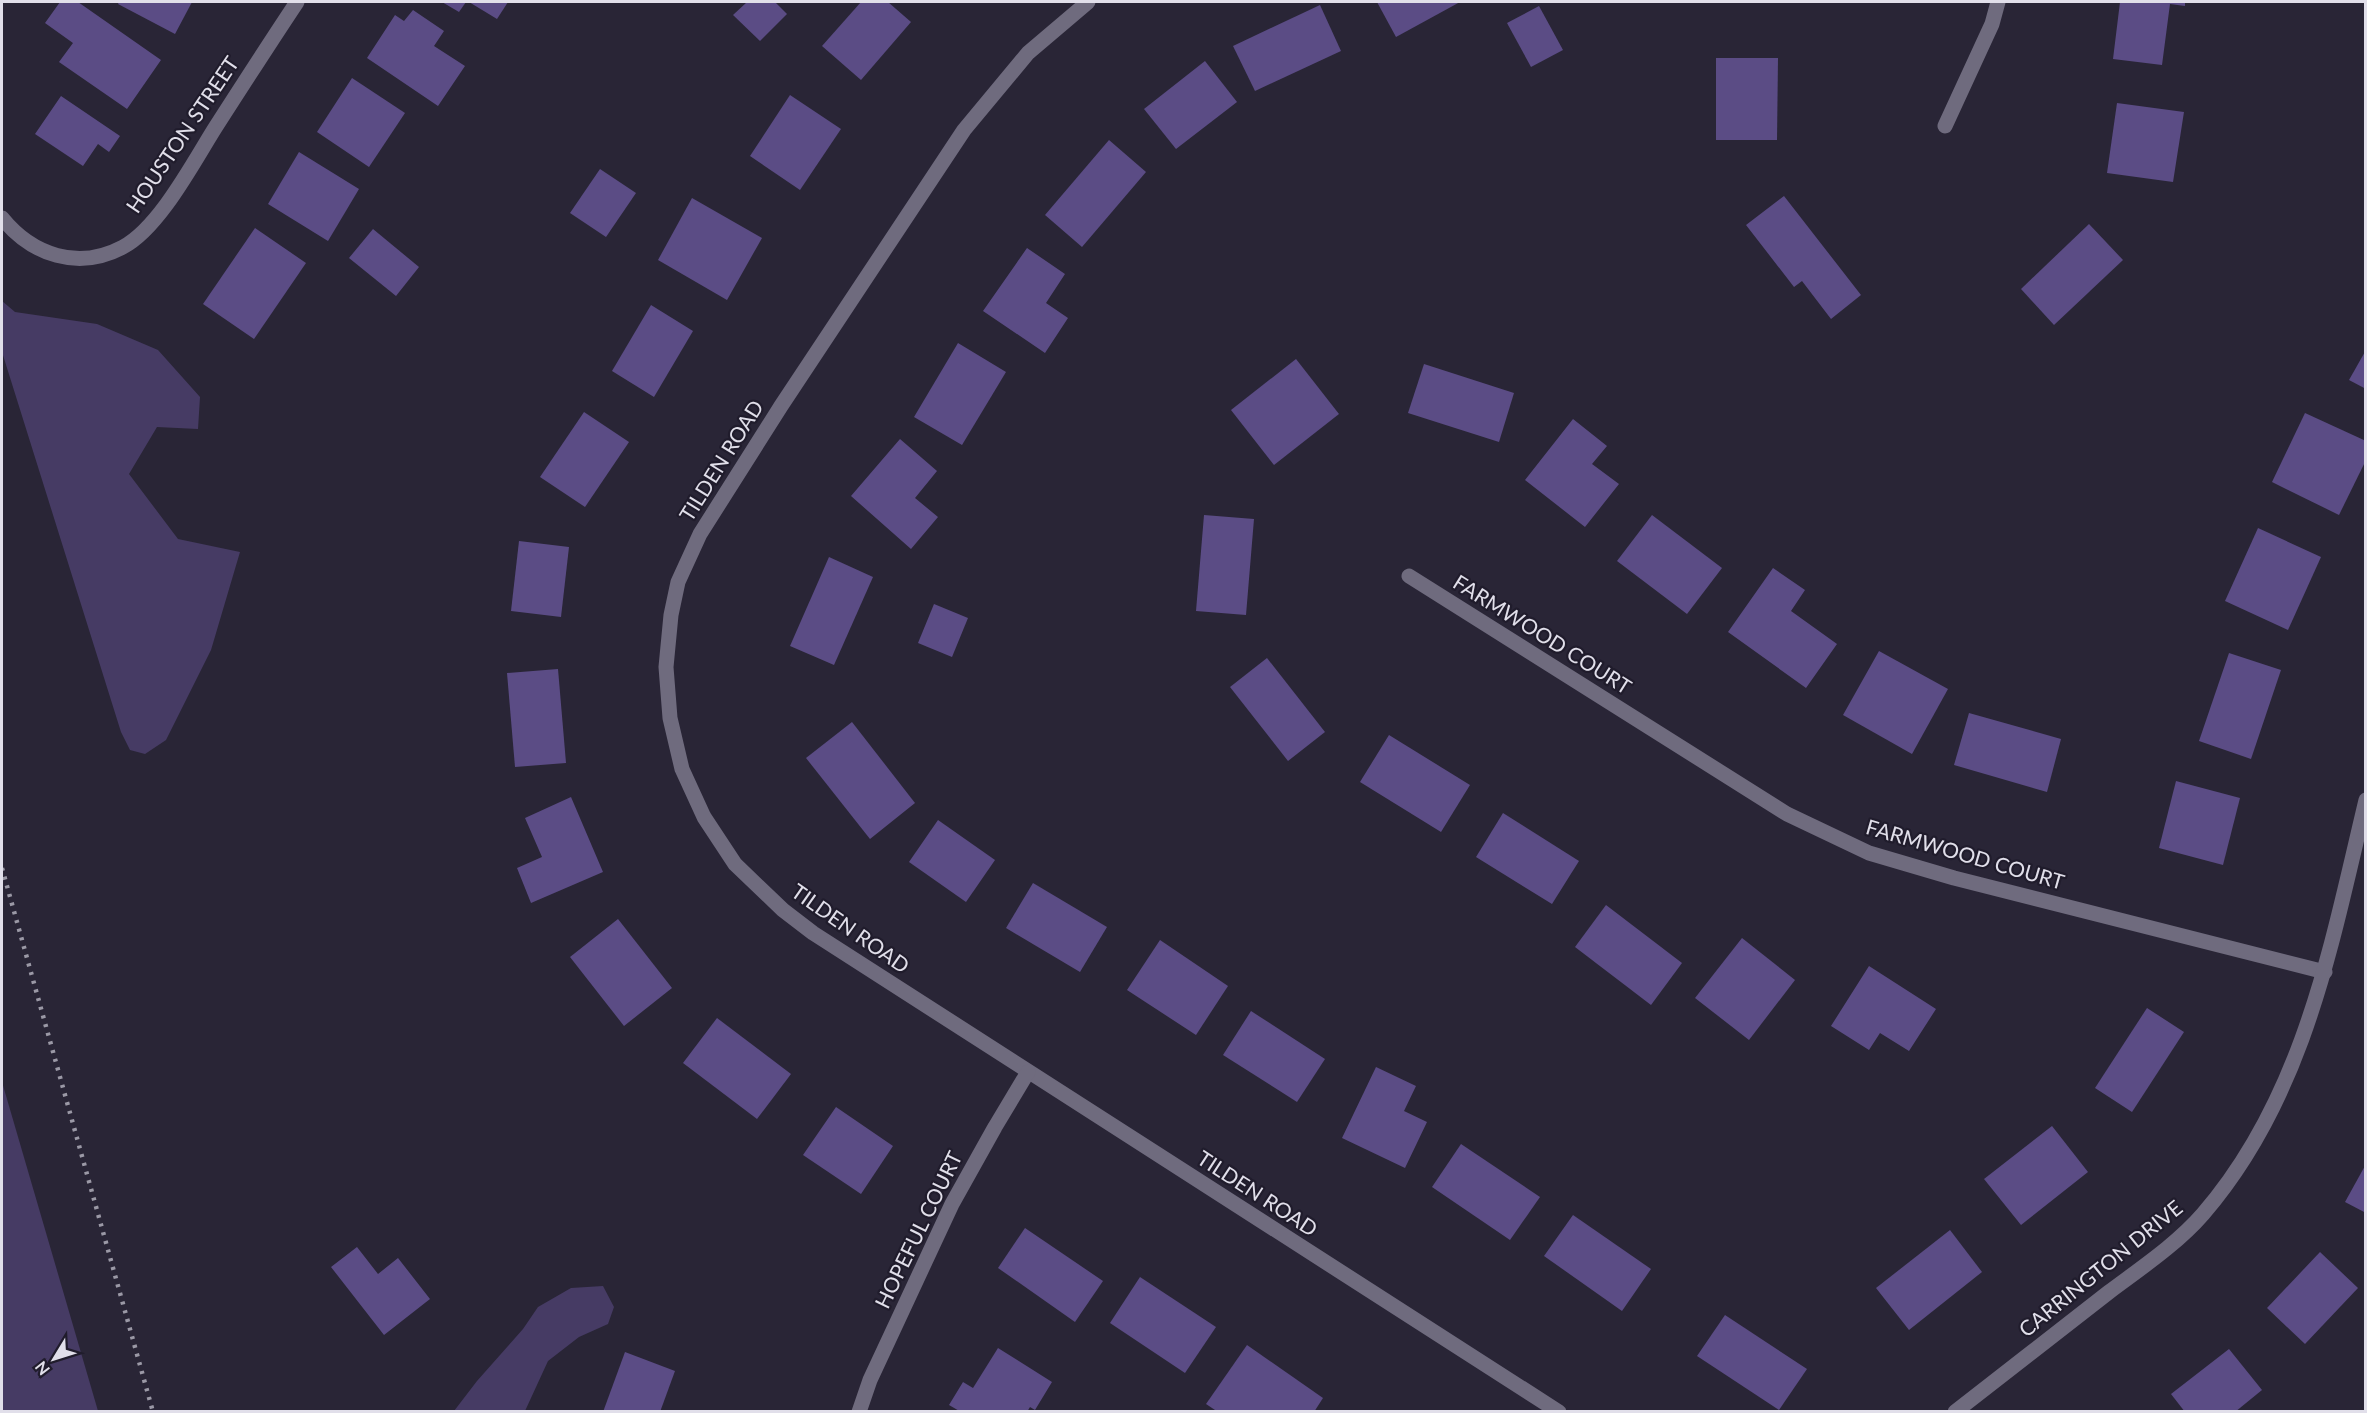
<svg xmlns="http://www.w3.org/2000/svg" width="2367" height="1413" viewBox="0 0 2367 1413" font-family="Lato,sans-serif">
	<rect width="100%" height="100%" fill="#292536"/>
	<g fill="#463b64">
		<path d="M2,301L15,312L97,324L158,350L200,397L198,429L157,427L129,474L178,539L240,552L211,650L166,740L145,754L130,750L121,732L2,352Z"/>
		<path d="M2,1082L98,1411H2Z"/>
		<path d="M603,1286L614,1307L608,1324L579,1337L548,1361L525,1411H454L477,1381L523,1329L538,1307L571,1288Z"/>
	</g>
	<g fill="#5b4c85">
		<path d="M60,2H78L161,60L127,109L59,62L73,43L45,23Z"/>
		<path d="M119,2H192L175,34L118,4Z"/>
		<path d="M442,2H466L459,12Z"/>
		<path d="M469,2H508L497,19Z"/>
		<path d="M747,2H775L787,14L760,41L733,15Z"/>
		<path d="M861,2H888L911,22L861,80L822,46Z"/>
		<path d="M1377,2H1460L1396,37Z"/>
		<path d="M2120,2H2185V6L2170,4L2162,65L2113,59Z"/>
		<path d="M1320,5L1341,51L1255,91L1233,46Z"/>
		<path d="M1539,6L1563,50L1531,67L1507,23Z"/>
		<path d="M413,10L444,31L434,46L465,66L438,106L367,58L395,15L404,21Z"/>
		<path d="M1716,58H1778L1777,140H1716Z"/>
		<path d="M1205,61L1237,102L1176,149L1144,109Z"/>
		<path d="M352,78L405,113L369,167L317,132Z"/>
		<path d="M790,95L841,129L800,190L750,156Z"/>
		<path d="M61,96L120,136L109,152L98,144L83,166L35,134Z"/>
		<path d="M2117,103L2184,112L2173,182L2107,173Z"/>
		<path d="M1109,140L1146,172L1082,247L1045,215Z"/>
		<path d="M299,152L359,189L328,241L268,204Z"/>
		<path d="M600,169L636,193L606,237L570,213Z"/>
		<path d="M1784,196L1861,295L1831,319L1802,281L1794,287L1746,225Z"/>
		<path d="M692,198L762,238L727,300L658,260Z"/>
		<path d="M2089,224L2123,260L2054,325L2021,289Z"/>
		<path d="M255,228L306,263L254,339L203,304Z"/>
		<path d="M373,229L419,267L396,296L349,258Z"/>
		<path d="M1027,248L1065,274L1046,303L1068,318L1045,353L983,311Z"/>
		<path d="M651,305L693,331L654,397L612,371Z"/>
		<path d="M958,343L1006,372L962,445L914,417Z"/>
		<path d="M2366,350V389L2349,380Z"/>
		<path d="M1296,359L1339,414L1274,465L1231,410Z"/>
		<path d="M1424,364L1514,393L1499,442L1408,413Z"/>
		<path d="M584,412L629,442L585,507L540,477Z"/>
		<path d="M2305,413L2366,441V460L2339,515L2272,482Z"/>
		<path d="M1573,419L1607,446L1592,464L1619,484L1585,527L1525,480Z"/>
		<path d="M900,439L937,471L915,498L938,517L911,549L851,496Z"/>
		<path d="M1204,515L1254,519L1246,615L1196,611Z"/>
		<path d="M1652,515L1722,568L1687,614L1617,561Z"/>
		<path d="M2258,528L2321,557L2288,630L2225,601Z"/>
		<path d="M519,541L569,547L561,617L511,611Z"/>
		<path d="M829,557L873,577L834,665L790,646Z"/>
		<path d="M1773,568L1805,590L1791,611L1837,644L1806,688L1728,632Z"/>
		<path d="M934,604L968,618L952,657L918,643Z"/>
		<path d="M1879,651L1948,689L1912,754L1843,715Z"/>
		<path d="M2229,653L2281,670L2251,759L2199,741Z"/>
		<path d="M1267,658L1325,732L1288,761L1230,687Z"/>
		<path d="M558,669L566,763L515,767L507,673Z"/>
		<path d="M1969,713L2061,739L2047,792L1954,765Z"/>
		<path d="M852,722L915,803L870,839L806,758Z"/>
		<path d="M1389,735L1470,785L1441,832L1360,782Z"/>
		<path d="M2176,781L2240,798L2223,865L2159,848Z"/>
		<path d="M571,797L603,872L531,903L517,868L542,857L525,818Z"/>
		<path d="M1503,813L1579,861L1552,904L1476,857Z"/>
		<path d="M938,820L995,860L966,902L909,862Z"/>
		<path d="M1033,883L1107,927L1080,972L1006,928Z"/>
		<path d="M1606,905L1682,963L1651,1005L1575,947Z"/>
		<path d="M618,919L672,988L624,1026L570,957Z"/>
		<path d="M1742,938L1795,980L1749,1040L1695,998Z"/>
		<path d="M1160,940L1228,986L1196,1035L1127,990Z"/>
		<path d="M1869,966L1936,1009L1909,1051L1880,1033L1869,1050L1831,1026Z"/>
		<path d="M2147,1008L2184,1032L2132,1112L2095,1088Z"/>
		<path d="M1251,1011L1325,1059L1297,1102L1223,1055Z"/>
		<path d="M717,1018L791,1074L757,1119L683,1063Z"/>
		<path d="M1376,1067L1416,1086L1404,1111L1427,1122L1405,1168L1342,1138Z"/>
		<path d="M836,1107L893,1146L861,1194L803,1155Z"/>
		<path d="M2052,1126L2088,1172L2021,1225L1984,1179Z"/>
		<path d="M1461,1144L1540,1197L1510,1240L1432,1187Z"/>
		<path d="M2366,1164V1213L2345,1202Z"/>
		<path d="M1573,1215L1651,1269L1622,1311L1544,1256Z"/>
		<path d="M1025,1228L1103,1281L1075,1322L998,1268Z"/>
		<path d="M1950,1230L1982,1272L1909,1330L1876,1288Z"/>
		<path d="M357,1247L378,1274L398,1258L430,1299L384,1335L331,1267Z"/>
		<path d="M2320,1252L2358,1288L2305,1344L2267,1308Z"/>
		<path d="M1140,1277L1216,1327L1185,1373L1110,1323Z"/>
		<path d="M1725,1315L1807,1369L1779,1410L1697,1356Z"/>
		<path d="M1247,1345L1323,1398L1314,1412H1218L1206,1404Z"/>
		<path d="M998,1348L1052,1382L1035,1410L1030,1407L1027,1412H961L949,1405L963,1382L973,1388Z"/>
		<path d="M2229,1349L2262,1390L2235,1412H2185L2171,1394Z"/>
		<path d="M625,1352L675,1371L660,1412H603Z"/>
	</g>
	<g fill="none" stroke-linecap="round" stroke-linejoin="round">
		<g stroke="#6f6b7e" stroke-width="15">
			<path d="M1088,2L1028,53L964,130L781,406L700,534L678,582L671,615L666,667L670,718L682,769L704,817L735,864L783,910L813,933L1559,1412"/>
			<path d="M1945,126L1992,24L1998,2"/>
			<path d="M2,218C32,255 78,271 123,247C159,228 193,163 215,128C242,86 269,44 297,2"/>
			<path d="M1409,576L1787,814L1869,853L1954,878L2325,972"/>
			<path d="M859,1412L870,1380L952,1204L995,1127L1028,1072"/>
			<path d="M1955,1412C2006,1372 2058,1332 2109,1292C2141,1268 2177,1244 2203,1214C2304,1097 2331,946 2366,800"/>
		</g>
		<path stroke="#9b99a6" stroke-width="4.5" stroke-dasharray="3 6" stroke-linecap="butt" d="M2,868L153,1412"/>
	</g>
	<g text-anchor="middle" stroke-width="4.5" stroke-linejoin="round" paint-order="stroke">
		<g font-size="21" fill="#e1dfea" stroke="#201c2c">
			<text transform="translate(183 135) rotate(-56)" y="7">HOUSTON STREET</text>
			<text transform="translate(722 461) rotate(-58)" y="7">TILDEN ROAD</text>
			<text transform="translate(1542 635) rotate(32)" y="7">FARMWOOD COURT</text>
			<text transform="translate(1965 855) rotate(16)" y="7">FARMWOOD COURT</text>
			<text transform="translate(850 929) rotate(35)" y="7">TILDEN ROAD</text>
			<text transform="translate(1257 1194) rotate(33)" y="7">TILDEN ROAD</text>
			<text transform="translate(919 1230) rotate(-64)" y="7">HOPEFUL COURT</text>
			<text transform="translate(2101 1269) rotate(-39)" y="7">CARRINGTON DRIVE</text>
		</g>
	</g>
	<rect width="2367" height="1413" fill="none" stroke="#e1dfea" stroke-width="6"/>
	<g transform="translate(54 1359) rotate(232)" stroke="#201c2c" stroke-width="4.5" paint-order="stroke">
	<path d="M0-4.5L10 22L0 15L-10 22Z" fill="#e1dfea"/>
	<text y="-9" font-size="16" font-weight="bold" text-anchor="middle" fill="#e1dfea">N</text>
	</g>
</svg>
